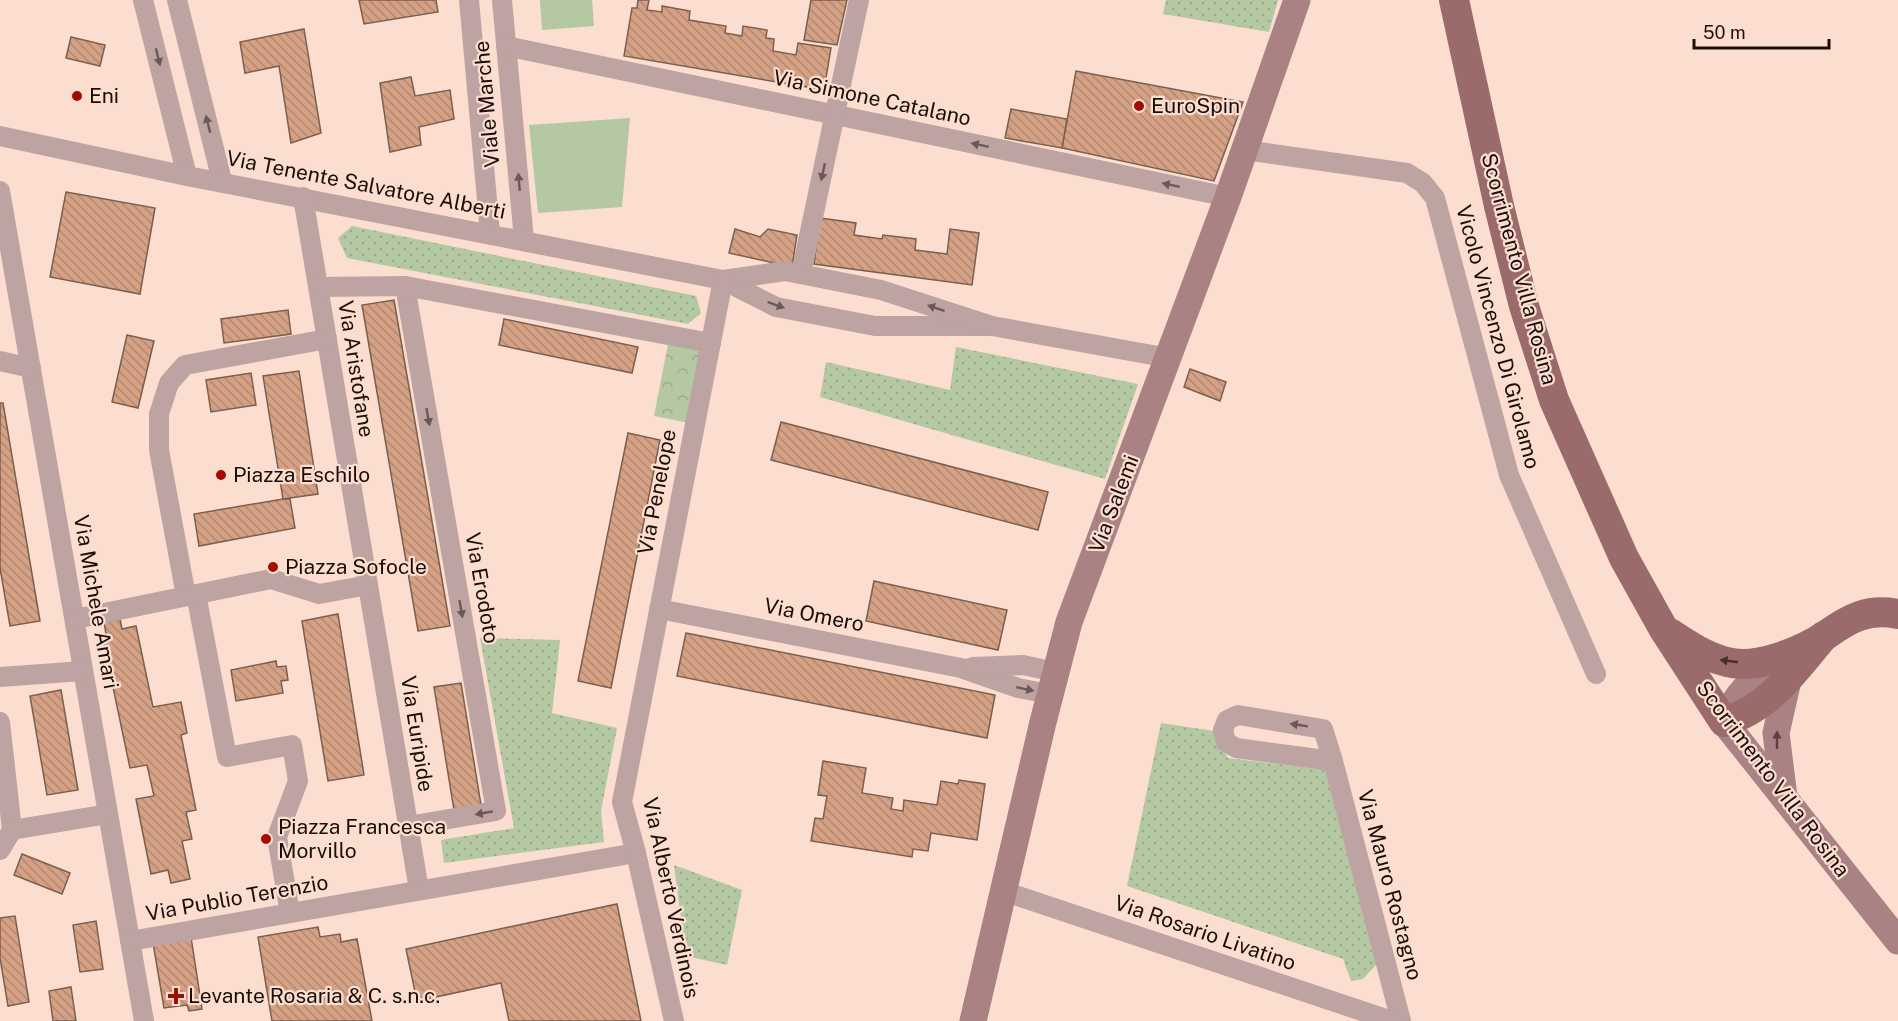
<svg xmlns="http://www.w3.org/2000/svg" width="1898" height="1021" viewBox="0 0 1898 1021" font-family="'Public Sans',sans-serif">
	<defs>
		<pattern id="grass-dots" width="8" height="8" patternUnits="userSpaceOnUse" patternTransform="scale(1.5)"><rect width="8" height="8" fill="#b4c8a3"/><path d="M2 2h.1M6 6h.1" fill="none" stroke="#9aab8b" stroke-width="1.8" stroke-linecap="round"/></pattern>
		<pattern id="forest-crowns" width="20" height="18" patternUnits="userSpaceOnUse" patternTransform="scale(1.5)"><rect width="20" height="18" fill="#b4c8a3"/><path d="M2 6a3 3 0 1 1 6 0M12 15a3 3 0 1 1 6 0" fill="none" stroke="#9aab8b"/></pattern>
		<pattern id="building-back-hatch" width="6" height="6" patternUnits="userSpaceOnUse" patternTransform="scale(1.5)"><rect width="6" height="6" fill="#d4a185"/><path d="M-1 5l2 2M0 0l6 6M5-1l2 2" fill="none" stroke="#b58971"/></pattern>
	</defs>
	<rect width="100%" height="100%" fill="#fbdecf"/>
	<g fill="url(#grass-dots)">
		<path d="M1166,0H1278L1269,32L1163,14Z"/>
		<path d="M352,226L696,296L701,313L688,324L347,258L338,238Z"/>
		<path d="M956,347L1138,384L1105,479L820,397L826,362L950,390Z"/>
		<path d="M480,638L560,640L552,713L617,728L601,811L604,842L444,863L441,840L514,828Z"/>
		<path d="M1161,723L1214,731L1228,758L1328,770L1377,964L1363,979L1351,981L1343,959L1127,886Z"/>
		<path d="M674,865L742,890L727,965L686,956Z"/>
	</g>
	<path fill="url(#forest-crowns)" d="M668,344L703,350L689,423L654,416Z"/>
	<g fill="#b4c8a3">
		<path d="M540,0H592L594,26L542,30Z"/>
		<path d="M630,118L622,207L538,213L529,125Z"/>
	</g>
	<g fill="url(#building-back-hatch)" stroke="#7d5e4e" stroke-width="1.5">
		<path d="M359,0H436L438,12L364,24Z"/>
		<path d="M638,0H649L647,10L662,12V6L690,11L689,20L726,26L725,33L742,36L743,26L767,30L766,38L774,39L773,51L796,55L798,43L831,48L824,90L624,56L632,8H637Z"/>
		<path d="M811,0H847L837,45L804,40Z"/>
		<path d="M304,29L321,133L291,143L279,66L245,73L240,42Z"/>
		<path d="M71,37L105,45L100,66L66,58Z"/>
		<path d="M1076,71L1243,102L1214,181L1062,148Z"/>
		<path d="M411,77L415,96L450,90L454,119L419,127L421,145L390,152L380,83Z"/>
		<path d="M1011,109L1067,119L1062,148L1005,138Z"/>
		<path d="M66,192L155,208L140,294L50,277Z"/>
		<path d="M820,218L856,223L854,235L882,239L883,235L916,239L915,250L947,254L950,229L979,233L972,285L814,264Z"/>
		<path d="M735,229L760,237L768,229L797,235L792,267L729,253Z"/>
		<path d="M394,300L450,626L418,631L362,305Z"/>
		<path d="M288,310L291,334L224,343L221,319Z"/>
		<path d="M504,319L638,347L632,373L499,345Z"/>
		<path d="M127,335L154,341L138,408L112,402Z"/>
		<path d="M1190,369L1226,382L1220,401L1184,387Z"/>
		<path d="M299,371L318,494L283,499L263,376Z"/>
		<path d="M251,373L256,405L211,412L206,380Z"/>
		<path d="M0,403H3L40,621L10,626L0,568Z"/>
		<path d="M781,422L1048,492L1038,530L771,460Z"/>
		<path d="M628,433L660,440L611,688L578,681Z"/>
		<path d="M283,499H290L295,528L199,546L194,514Z"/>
		<path d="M874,581L1007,610L998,650L866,621Z"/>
		<path d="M338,614L364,775L328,781L302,621Z"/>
		<path d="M120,619L122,629L136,626L153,707L181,702L187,733L181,735L196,810L186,812L192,839L182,841L190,879L171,883L168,870L151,874L136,799L154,796L147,765L130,768L102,635L106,634L104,622Z"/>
		<path d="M686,633L995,695L987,738L677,676Z"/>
		<path d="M276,661L277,667L286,666L288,680L281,681L283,693L236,701L231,670Z"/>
		<path d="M461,683L481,805L454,810L434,687Z"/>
		<path d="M61,690L78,790L47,795L30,696Z"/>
		<path d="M823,761L866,768L862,793L893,798L891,809L903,811L904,800L937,805L941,781L958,784L959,780L985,784L977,840L931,833L928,851L913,849L912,857L811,841L815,818L823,819L827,796L818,795Z"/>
		<path d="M22,854L70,873L62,894L14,875Z"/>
		<path d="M617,904L641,1021H509L501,983L417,1001L406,949Z"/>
		<path d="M15,916L29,1002L8,1006L0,958V918Z"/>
		<path d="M96,921L103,969L80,972L73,925Z"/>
		<path d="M318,927L320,937L340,934L341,942L357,939L372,1021H272L258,937Z"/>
		<path d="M191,937L202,1009L189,1011L187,1005L164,1008L153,943Z"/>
		<path d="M71,987L76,1021H53L49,991Z"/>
	</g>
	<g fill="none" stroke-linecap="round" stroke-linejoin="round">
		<g stroke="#bea3a3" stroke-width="20">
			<path d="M143,0L187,176"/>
			<path d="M177,0L222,181"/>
			<path d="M469,0L490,233"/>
			<path d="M502,0L524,240"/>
			<path d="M506,46L1228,197"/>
			<path d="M0,136L187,176L723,280L776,307L875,326H992"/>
			<path d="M1245,150L1407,173L1423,183L1435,198L1509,475L1596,674"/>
			<path d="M0,191L144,1021"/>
			<path d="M303,197L419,890"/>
			<path d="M801,274L859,0"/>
			<path d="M723,280L785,271L881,290L992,326L1169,358"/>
			<path d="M405,286L496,811L408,826"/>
			<path d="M318,287L405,286L711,343"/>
			<path d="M0,361L31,368"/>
			<path d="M196,594L227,757L292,745L298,781L277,837L290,913"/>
			<path d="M186,596L159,450V414L169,383L185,365L327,339"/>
			<path d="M659,609L961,668L1018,688L1049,694"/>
			<path d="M75,619L271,579L319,594L368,585"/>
			<path d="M972,667L1023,665L1055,672"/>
			<path d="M0,677L83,671"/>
			<path d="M0,722L12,830"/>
			<path d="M1333,761L1236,748L1226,742L1223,730L1227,720L1238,715L1323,729L1333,761L1401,1021"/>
			<path d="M0,850L12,830L108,814"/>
			<path d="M1003,891L1392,1021"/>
			<path d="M130,941L636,853"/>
			<path d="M674,1021L636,853L622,802L723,280"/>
		</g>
		<g stroke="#aa8283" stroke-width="27">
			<path d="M1776,660C1753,679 1735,694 1724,722L1898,941"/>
			<path d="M1784,797L1776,733L1789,676"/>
			<path d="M973,1021L1043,722L1069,622L1228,197L1297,0"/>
		</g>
		<g stroke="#9b6b6c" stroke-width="30">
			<path d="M1454,0L1499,206L1524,306L1554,400L1624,558L1663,628L1724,722C1771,707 1793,672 1824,636"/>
			<path d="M1670,633C1688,645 1706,657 1727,662C1756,670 1802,651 1826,635C1850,618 1868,608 1898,614"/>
		</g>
	</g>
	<defs><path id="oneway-solid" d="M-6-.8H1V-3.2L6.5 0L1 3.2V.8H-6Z" transform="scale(1.5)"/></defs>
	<g fill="#6c5856">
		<use href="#oneway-solid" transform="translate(158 57) rotate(76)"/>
		<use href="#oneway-solid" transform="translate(208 124) rotate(-104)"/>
		<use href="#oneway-solid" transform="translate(980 145) rotate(-168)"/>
		<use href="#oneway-solid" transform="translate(823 172) rotate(102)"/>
		<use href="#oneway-solid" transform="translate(519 182) rotate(-95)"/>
		<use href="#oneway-solid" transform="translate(1171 185) rotate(-168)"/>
		<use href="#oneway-solid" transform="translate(776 305) rotate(20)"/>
		<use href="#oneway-solid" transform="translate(936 308) rotate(-162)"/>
		<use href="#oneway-solid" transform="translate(428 417) rotate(80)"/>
		<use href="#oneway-solid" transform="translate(461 609) rotate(80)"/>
		<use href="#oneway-solid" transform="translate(1025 689) rotate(12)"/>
		<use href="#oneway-solid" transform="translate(1299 725) rotate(-171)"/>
		<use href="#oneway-solid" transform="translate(484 813) rotate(170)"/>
	</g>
	<use fill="#472f2b" href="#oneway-solid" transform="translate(1729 661) rotate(-172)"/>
	<use fill="#5b423f" href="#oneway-solid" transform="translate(1777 740) rotate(-90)"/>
	<g fill="#a30d01" stroke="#fbdecf" stroke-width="2">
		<circle cx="77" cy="96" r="6"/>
		<circle cx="1139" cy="106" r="6"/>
		<circle cx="221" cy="475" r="6"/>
		<circle cx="273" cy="567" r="6"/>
		<circle cx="266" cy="839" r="6"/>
		<path d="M173 987h6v6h6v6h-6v6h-6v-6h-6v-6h6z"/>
	</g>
	<g text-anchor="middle" stroke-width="4.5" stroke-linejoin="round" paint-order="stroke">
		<g font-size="21" fill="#1a0e08" stroke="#fbdecf" text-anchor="start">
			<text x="89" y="103">Eni</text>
			<text x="1151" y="113">EuroSpin</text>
			<text x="233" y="482">Piazza Eschilo</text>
			<text x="285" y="574">Piazza Sofocle</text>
			<text x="278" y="834">Piazza Francesca<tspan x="278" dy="24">Morvillo</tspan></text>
			<text x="188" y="1003">Levante Rosaria &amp; C. s.n.c.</text>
		</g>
		<g font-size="21" fill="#1a0e08" stroke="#fbdecf">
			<text transform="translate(872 98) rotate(12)" y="7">Via Simone Catalano</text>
			<text transform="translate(487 104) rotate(-95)" y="7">Viale Marche</text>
			<text transform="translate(366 185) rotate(11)" y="7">Via Tenente Salvatore Alberti</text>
			<text transform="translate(1519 269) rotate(75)" y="7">Scorrimento Villa Rosina</text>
			<text transform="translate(1498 337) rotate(75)" y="7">Vicolo Vincenzo Di Girolamo</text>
			<text transform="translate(356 369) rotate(81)" y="7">Via Aristofane</text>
			<text transform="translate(657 492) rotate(-79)" y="7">Via Penelope</text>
			<text transform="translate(1114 504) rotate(-69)" y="7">Via Salemi</text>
			<text transform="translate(482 588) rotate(80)" y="7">Via Erodoto</text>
			<text transform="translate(96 602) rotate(80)" y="7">Via Michele Amari</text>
			<text transform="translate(814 615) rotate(11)" y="7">Via Omero</text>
			<text transform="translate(417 734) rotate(81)" y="7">Via Euripide</text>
			<text transform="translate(1773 779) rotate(53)" y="7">Scorrimento Villa Rosina</text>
			<text transform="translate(1390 885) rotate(75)" y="7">Via Mauro Rostagno</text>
			<text transform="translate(237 898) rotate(-10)" y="7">Via Publio Terenzio</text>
			<text transform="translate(671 898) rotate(78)" y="7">Via Alberto Verdinois</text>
			<text transform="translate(1205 933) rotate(19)" y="7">Via Rosario Livatino</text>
		</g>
	</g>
	<path d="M1694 39v9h135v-9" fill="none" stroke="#1a0e08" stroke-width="3"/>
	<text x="1703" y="39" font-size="18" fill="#1a0e08" stroke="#fbdecf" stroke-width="4.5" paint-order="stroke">50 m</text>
</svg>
